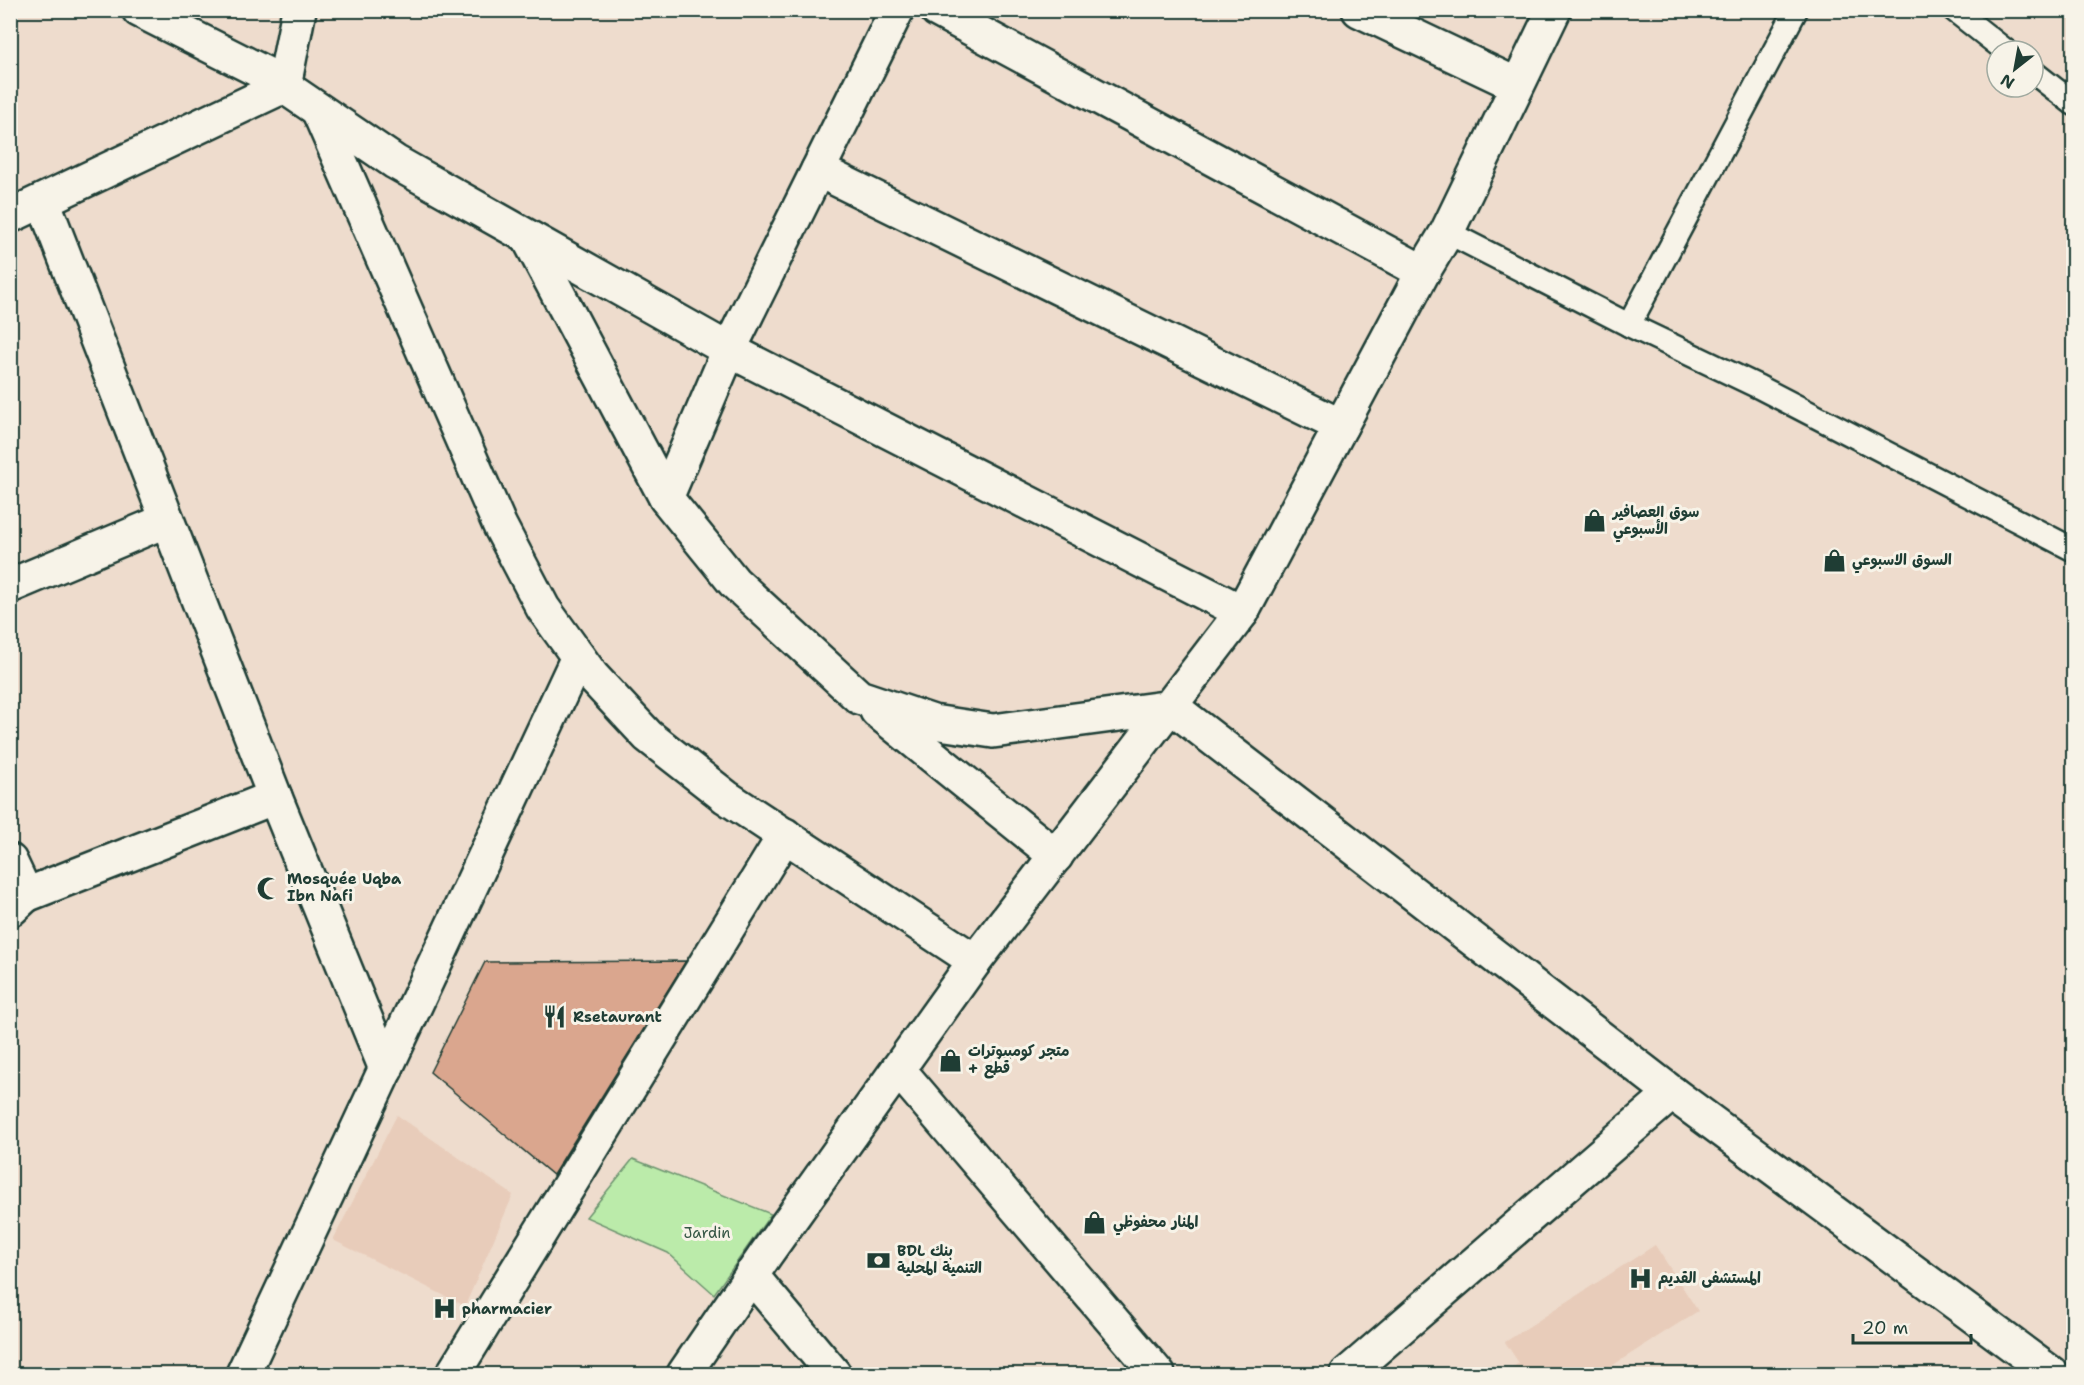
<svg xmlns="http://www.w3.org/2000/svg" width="2084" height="1385" viewBox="0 0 2084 1385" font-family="'Shantell Sans','Playpen Sans Arabic',sans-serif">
	<rect width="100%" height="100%" fill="#eedccd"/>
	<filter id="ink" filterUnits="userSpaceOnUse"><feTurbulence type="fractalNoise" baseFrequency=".0167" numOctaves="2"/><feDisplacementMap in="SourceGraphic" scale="12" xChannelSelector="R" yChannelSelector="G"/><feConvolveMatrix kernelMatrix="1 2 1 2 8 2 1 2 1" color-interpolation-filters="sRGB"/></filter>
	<g filter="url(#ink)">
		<g fill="#e8ccba">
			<path d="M397,1115L513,1195L465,1306L333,1240Z"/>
			<path d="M1655,1245L1698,1311L1599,1374H1502L1519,1363L1505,1342Z"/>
		</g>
		<path fill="#bbebaa" stroke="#6d946f" stroke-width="1.5" d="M633,1159L771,1214L714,1294L668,1253L586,1217Z"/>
		<path fill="#daa68e" stroke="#1f3d34" stroke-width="1.5" d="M686,961L553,1175L430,1072L485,962Z"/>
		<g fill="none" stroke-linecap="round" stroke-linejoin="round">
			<defs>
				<g id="service">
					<path d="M1954,10L2006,51"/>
					<path d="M2033,72L2074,104"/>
					<path d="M1447,232L1629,325L1759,387L2074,550"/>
					<path d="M1629,325L1796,10"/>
				</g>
				<g id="minor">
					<path d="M139,10L266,74L395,162L729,350L1242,612"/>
					<path d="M897,10L729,350L666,498L734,582L859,697L933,722L993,731L1172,707L1672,1093L2052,1374"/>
					<path d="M937,10L1423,272"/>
					<path d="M1359,10L1517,85"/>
					<path d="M318,110L500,526L543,608L592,676L648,736L726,797L975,961"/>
					<path d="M818,170L1341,426"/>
					<path d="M43,201L275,797L386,1069"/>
					<path d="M10,216L284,86L299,10"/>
					<path d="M529,239L666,498"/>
					<path d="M10,586L167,520"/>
					<path d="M877,711L1056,856"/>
					<path d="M10,861L26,895L11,909"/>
					<path d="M26,895L275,797"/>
					<path d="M898,1069L1158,1374"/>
					<path d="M751,1275L834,1374"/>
					<path d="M243,1374L578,657"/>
					<path d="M453,1374L785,835"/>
					<path d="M684,1374L766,1254L975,961L1242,612L1423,272L1447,232L1554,10"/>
					<path d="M1347,1374L1672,1093"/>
				</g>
			</defs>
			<use href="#service" stroke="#1f3d34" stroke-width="27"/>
			<use href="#minor" stroke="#1f3d34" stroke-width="38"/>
			<use href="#service" stroke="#f7f3e8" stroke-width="22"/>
			<use href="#minor" stroke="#f7f3e8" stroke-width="33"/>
		</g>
	</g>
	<defs>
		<symbol id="shop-bare" viewBox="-9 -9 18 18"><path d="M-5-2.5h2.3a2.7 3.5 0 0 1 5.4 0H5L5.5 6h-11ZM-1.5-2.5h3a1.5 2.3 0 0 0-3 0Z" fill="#1f3d34" stroke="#f7f3e8" stroke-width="2.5" paint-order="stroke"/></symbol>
		<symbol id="mosque-bare" viewBox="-9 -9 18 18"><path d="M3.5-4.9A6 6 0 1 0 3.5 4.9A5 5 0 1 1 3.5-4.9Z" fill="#1f3d34" stroke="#f7f3e8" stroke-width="2.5" paint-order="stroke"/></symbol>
		<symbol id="restaurant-bare" viewBox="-9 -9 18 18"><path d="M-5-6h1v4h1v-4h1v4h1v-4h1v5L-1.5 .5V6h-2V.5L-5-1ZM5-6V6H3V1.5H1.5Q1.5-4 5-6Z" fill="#1f3d34" stroke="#f7f3e8" stroke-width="2.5" paint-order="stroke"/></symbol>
		<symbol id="bank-bare" viewBox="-9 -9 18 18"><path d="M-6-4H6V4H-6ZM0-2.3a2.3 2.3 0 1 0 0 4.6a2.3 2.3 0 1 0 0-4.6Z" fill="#1f3d34" stroke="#f7f3e8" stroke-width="2.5" paint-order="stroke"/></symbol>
		<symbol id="hospital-bare" viewBox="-9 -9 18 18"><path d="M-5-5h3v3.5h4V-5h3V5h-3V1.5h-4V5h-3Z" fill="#1f3d34" stroke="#f7f3e8" stroke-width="2.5" paint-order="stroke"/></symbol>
	</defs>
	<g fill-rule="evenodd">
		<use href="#shop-bare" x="1578" y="504" width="33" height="33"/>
		<use href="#shop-bare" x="1818" y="544" width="33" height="33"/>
		<use href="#mosque-bare" x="252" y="872" width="33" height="33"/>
		<use href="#restaurant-bare" x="538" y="1000" width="33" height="33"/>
		<use href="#shop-bare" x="934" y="1044" width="33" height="33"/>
		<use href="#shop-bare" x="1078" y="1206" width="33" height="33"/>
		<use href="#bank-bare" x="862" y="1244" width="33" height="33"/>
		<use href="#hospital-bare" x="1624" y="1262" width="33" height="33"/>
		<use href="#hospital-bare" x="428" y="1292" width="33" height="33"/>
	</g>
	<g text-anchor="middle" stroke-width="6" stroke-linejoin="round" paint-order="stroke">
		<g font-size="15" font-weight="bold" fill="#1f3d34" stroke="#f7f3e8" text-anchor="start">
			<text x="1613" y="517">سوق العصافير<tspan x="1613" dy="17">الأسبوعي</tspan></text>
			<text x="1852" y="565">السوق الاسبوعي</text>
			<text x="287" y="884">Mosquée Uqba<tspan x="287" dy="17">Ibn Nafi</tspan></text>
			<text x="573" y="1022">Rsetaurant</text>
			<text x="968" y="1056">متجر كومبيوترات<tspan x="968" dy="17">+ قطع</tspan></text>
			<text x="1113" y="1227">المنار محفوظي</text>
			<text x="897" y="1256">BDL بنك<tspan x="897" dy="17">التنمية المحلية</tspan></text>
			<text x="1658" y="1283">المستشفى القديم</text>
			<text x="462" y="1314">pharmacier</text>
		</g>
		<g font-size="15" fill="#365746" stroke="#f7f3e8">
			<text x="707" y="1238">Jardin</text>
		</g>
	</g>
	<rect width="2084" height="1385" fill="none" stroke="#f7f3e8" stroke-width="36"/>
	<rect x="18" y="18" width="2048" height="1349" fill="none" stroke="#1f3d34" stroke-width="2" filter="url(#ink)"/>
	<g transform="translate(2015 69) rotate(211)"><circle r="28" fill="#f7f3e8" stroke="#a1aaa0" stroke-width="1.5"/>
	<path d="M0-4.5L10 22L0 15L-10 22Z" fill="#1f3d34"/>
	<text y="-9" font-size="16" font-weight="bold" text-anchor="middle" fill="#1f3d34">N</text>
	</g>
	<path d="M1853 1334v9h118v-9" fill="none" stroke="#1f3d34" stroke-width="3"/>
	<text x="1862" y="1334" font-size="18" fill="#1f3d34" stroke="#f7f3e8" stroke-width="4.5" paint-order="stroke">20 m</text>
</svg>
